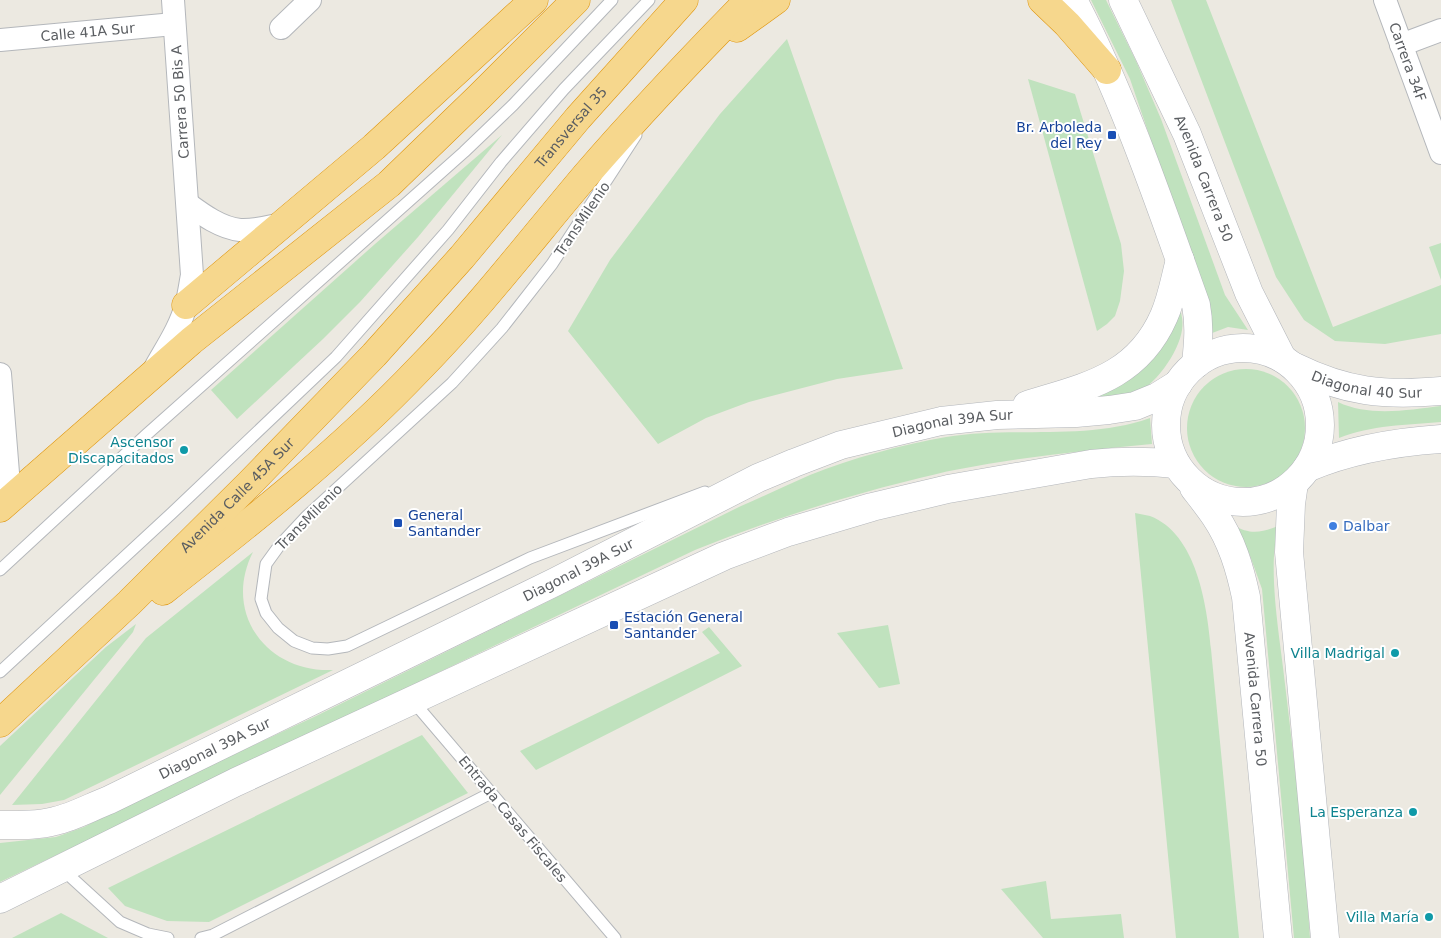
<svg xmlns="http://www.w3.org/2000/svg" width="1441" height="938" viewBox="0 0 1441 938" font-family="'DejaVu Sans',sans-serif">
	<rect width="100%" height="100%" fill="#ece9e1"/>
	<g fill="#c0e2be">
		<path d="M1091,0H1106L1136,61L1161,119L1225,295L1248,330L1228,327L1207,335L1203,292L1130,79Z"/>
		<path d="M1171,0H1206L1333,327L1441,285V334L1385,344L1335,341L1304,320L1276,277Z"/>
		<path d="M787,39L903,369L837,379L749,402L706,418L658,444L568,331L610,260L720,114Z"/>
		<path d="M1028,79L1075,94L1121,244L1124,271L1120,301L1115,316L1107,324L1097,331Z"/>
		<path d="M502,135L418,237L360,302L323,339L237,419L211,390L375,244Z"/>
		<path d="M1441,243V280L1429,247Z"/>
		<path d="M1177,299C1180,309 1184,319 1182,330C1179,352 1154,388 1132,395C1116,399 1091,399 1074,401Z"/>
		<circle cx="1246" cy="428" r="59"/>
		<path d="M1338,402C1369,417 1408,410 1441,406V422C1407,425 1371,425 1339,438Z"/>
		<path d="M1150,418L1152,444C1088,450 1023,457 960,469C942,472 925,477 908,481C835,499 765,522 695,550L0,882V843L56,837L84,827L140,798L316,716L741,506C764,496 787,485 810,475C853,458 900,445 946,437C1013,426 1085,441 1150,418Z"/>
		<path d="M1135,513C1140,514 1145,515 1150,516C1197,534 1207,606 1211,649L1239,938H1176Z"/>
		<path d="M1233,525C1250,535 1262,533 1280,525C1265,561 1281,643 1285,684C1295,768 1305,853 1310,938H1294L1262,589L1249,553Z"/>
		<path d="M253,552C222,613 267,673 333,670L64,800L42,804L12,805L146,638Z"/>
		<path d="M136,624L133,632L0,795V746L106,647Z"/>
		<path d="M888,625L900,684L879,688L837,633Z"/>
		<path d="M709,627L742,666L536,770L520,751L720,653L702,632Z"/>
		<path d="M422,735L468,793L209,922L167,921L125,906L108,888Z"/>
		<path d="M1046,881L1051,919L1121,914L1124,938H1043L1001,889Z"/>
		<path d="M61,913L108,938H12Z"/>
	</g>
	<g fill="none" stroke-linecap="round" stroke-linejoin="round">
		<defs>
			<g id="lane">
				<path d="M636,135L552,264L502,328L452,383L307,516L279,546L266,564L261,599L266,613L278,628L294,641L312,648L328,649L347,646L530,558L705,492"/>
				<path d="M0,570L146,435L464,152L513,105L612,0"/>
				<path d="M0,672L172,513L336,357L448,230L501,162L564,89L649,0"/>
				<path d="M412,700L615,938"/>
				<path d="M62,869L120,922L148,934L168,938"/>
				<path d="M201,938L213,935L491,793"/>
			</g>
			<g id="street">
				<path id="s1" d="M1385,0L1441,153"/>
				<path d="M281,28L310,0"/>
				<path id="s2" d="M0,40L174,24"/>
				<path d="M1401,45L1441,30"/>
				<path d="M188,204C203,215 221,228 240,230C254,231 268,227 282,224"/>
				<path d="M155,368C166,348 180,328 186,305C189,295 190,285 192,275L173,0"/>
				<path d="M0,374L10,498"/>
			</g>
			<g id="secondary">
				<path d="M1073,0C1124,97 1159,202 1196,305C1200,326 1198,344 1196,364"/>
				<path id="s3" d="M1123,0L1187,134L1249,293L1282,358"/>
				<circle cx="1243" cy="425" r="77"/>
				<path id="s4" d="M1295,367C1346,392 1384,396 1441,391"/>
				<path d="M1027,405C1085,387 1137,378 1164,316C1172,298 1175,278 1180,260"/>
				<path d="M1307,468C1349,450 1396,442 1441,439"/>
				<path d="M1294,483L1291,504L1289,552L1325,938"/>
				<path id="s5" d="M1194,488C1201,497 1209,507 1215,516C1232,541 1240,569 1246,597L1278,938"/>
				<path id="s6" d="M0,825C18,825 37,826 55,821C73,817 91,807 109,800L555,582L758,478L794,463L841,445L941,421L997,415L1076,413L1109,410L1135,406L1157,397L1178,384"/>
				<path d="M0,899L236,782L724,556L788,532L872,507L948,489L1091,464C1120,461 1147,461 1176,464"/>
			</g>
			<g id="highway">
				<path d="M1042,0L1067,24L1107,70"/>
				<path d="M737,28L776,0"/>
				<path d="M186,305L374,147L534,0"/>
				<path d="M0,508L191,341L389,184L479,97L576,0"/>
				<path d="M163,591C251,522 341,451 419,369C479,308 531,240 586,175C638,115 693,57 749,0"/>
				<path id="s7" d="M0,723L129,603L249,484L374,355L462,257L578,118L684,0"/>
			</g>
		</defs>
		<use href="#lane" stroke="#b4b7bb" stroke-width="13"/>
		<use href="#street" stroke="#b4b7bb" stroke-width="24"/>
		<use href="#secondary" stroke="#b3b6bb" stroke-width="29"/>
		<use href="#highway" stroke="#df950d" stroke-width="29"/>
		<use href="#lane" stroke="#fff" stroke-width="11"/>
		<use href="#street" stroke="#fff" stroke-width="22"/>
		<use href="#secondary" stroke="#fff" stroke-width="28"/>
		<use href="#highway" stroke="#f6d78d" stroke-width="28"/>
	</g>
	<g fill="#1a4fb4" stroke="#fff" stroke-width="2">
		<rect x="1107" y="130" width="10" height="10" rx="2.5"/>
		<rect x="393" y="518" width="10" height="10" rx="2.5"/>
		<rect x="609" y="620" width="10" height="10" rx="2.5"/>
	</g>
	<g fill="#0f9aa8" stroke="#fff" stroke-width="2">
		<circle cx="184" cy="450" r="5"/>
		<circle cx="1395" cy="653" r="5"/>
		<circle cx="1413" cy="812" r="5"/>
		<circle cx="1429" cy="917" r="5"/>
	</g>
	<circle fill="#3f7fe0" stroke="#fff" stroke-width="2" cx="1333" cy="526" r="5"/>
	<g text-anchor="middle" stroke-width="4" stroke-linejoin="round" paint-order="stroke">
		<g font-size="14" fill="#5a5d61" stroke="#fff">
			<text dy="5" stroke="none"><textPath href="#s2" startOffset="88">Calle 41A Sur</textPath></text>
			<text dy="5" stroke="none"><textPath href="#s1" startOffset="66">Carrera 34F</textPath></text>
			<text transform="translate(180 102) rotate(-94)" y="5">Carrera 50 Bis A</text>
			<text dy="5" stroke="none"><textPath href="#s7" startOffset="826">Transversal 35</textPath></text>
			<text dy="5" stroke="none"><textPath href="#s3" startOffset="196">Avenida Carrera 50</textPath></text>
			<text transform="translate(582 219) rotate(-56)" y="5">TransMilenio</text>
			<text dy="5" stroke="none"><textPath href="#s4" startOffset="75">Diagonal 40 Sur</textPath></text>
			<text dy="5" stroke="none"><textPath href="#s6" startOffset="1041">Diagonal 39A Sur</textPath></text>
			<text dy="5" stroke="none"><textPath href="#s7" startOffset="329">Avenida Calle 45A Sur</textPath></text>
			<text transform="translate(309 517) rotate(-45)" y="5">TransMilenio</text>
			<text dy="5" stroke="none"><textPath href="#s6" startOffset="636">Diagonal 39A Sur</textPath></text>
			<text dy="5" stroke="none"><textPath href="#s5" startOffset="225">Avenida Carrera 50</textPath></text>
			<text dy="5" stroke="none"><textPath href="#s6" startOffset="231">Diagonal 39A Sur</textPath></text>
			<text transform="translate(513 819) rotate(50)" y="5">Entrada Casas Fiscales</text>
		</g>
		<g font-size="14" fill="#164399" stroke="#fff" text-anchor="start">
			<text x="1102" y="132" text-anchor="end">Br. Arboleda<tspan x="1102" dy="16">del Rey</tspan></text>
			<text x="408" y="520">General<tspan x="408" dy="16">Santander</tspan></text>
			<text x="624" y="622">Estación General<tspan x="624" dy="16">Santander</tspan></text>
		</g>
		<g font-size="14" fill="#0d838f" stroke="#fff" text-anchor="end">
			<text x="174" y="447">Ascensor<tspan x="174" dy="16">Discapacitados</tspan></text>
			<text x="1385" y="658">Villa Madrigal</text>
			<text x="1403" y="817">La Esperanza</text>
			<text x="1419" y="922">Villa María</text>
		</g>
		<g font-size="14" fill="#366cbe" stroke="#fff" text-anchor="start">
			<text x="1343" y="531">Dalbar</text>
		</g>
	</g>
</svg>
